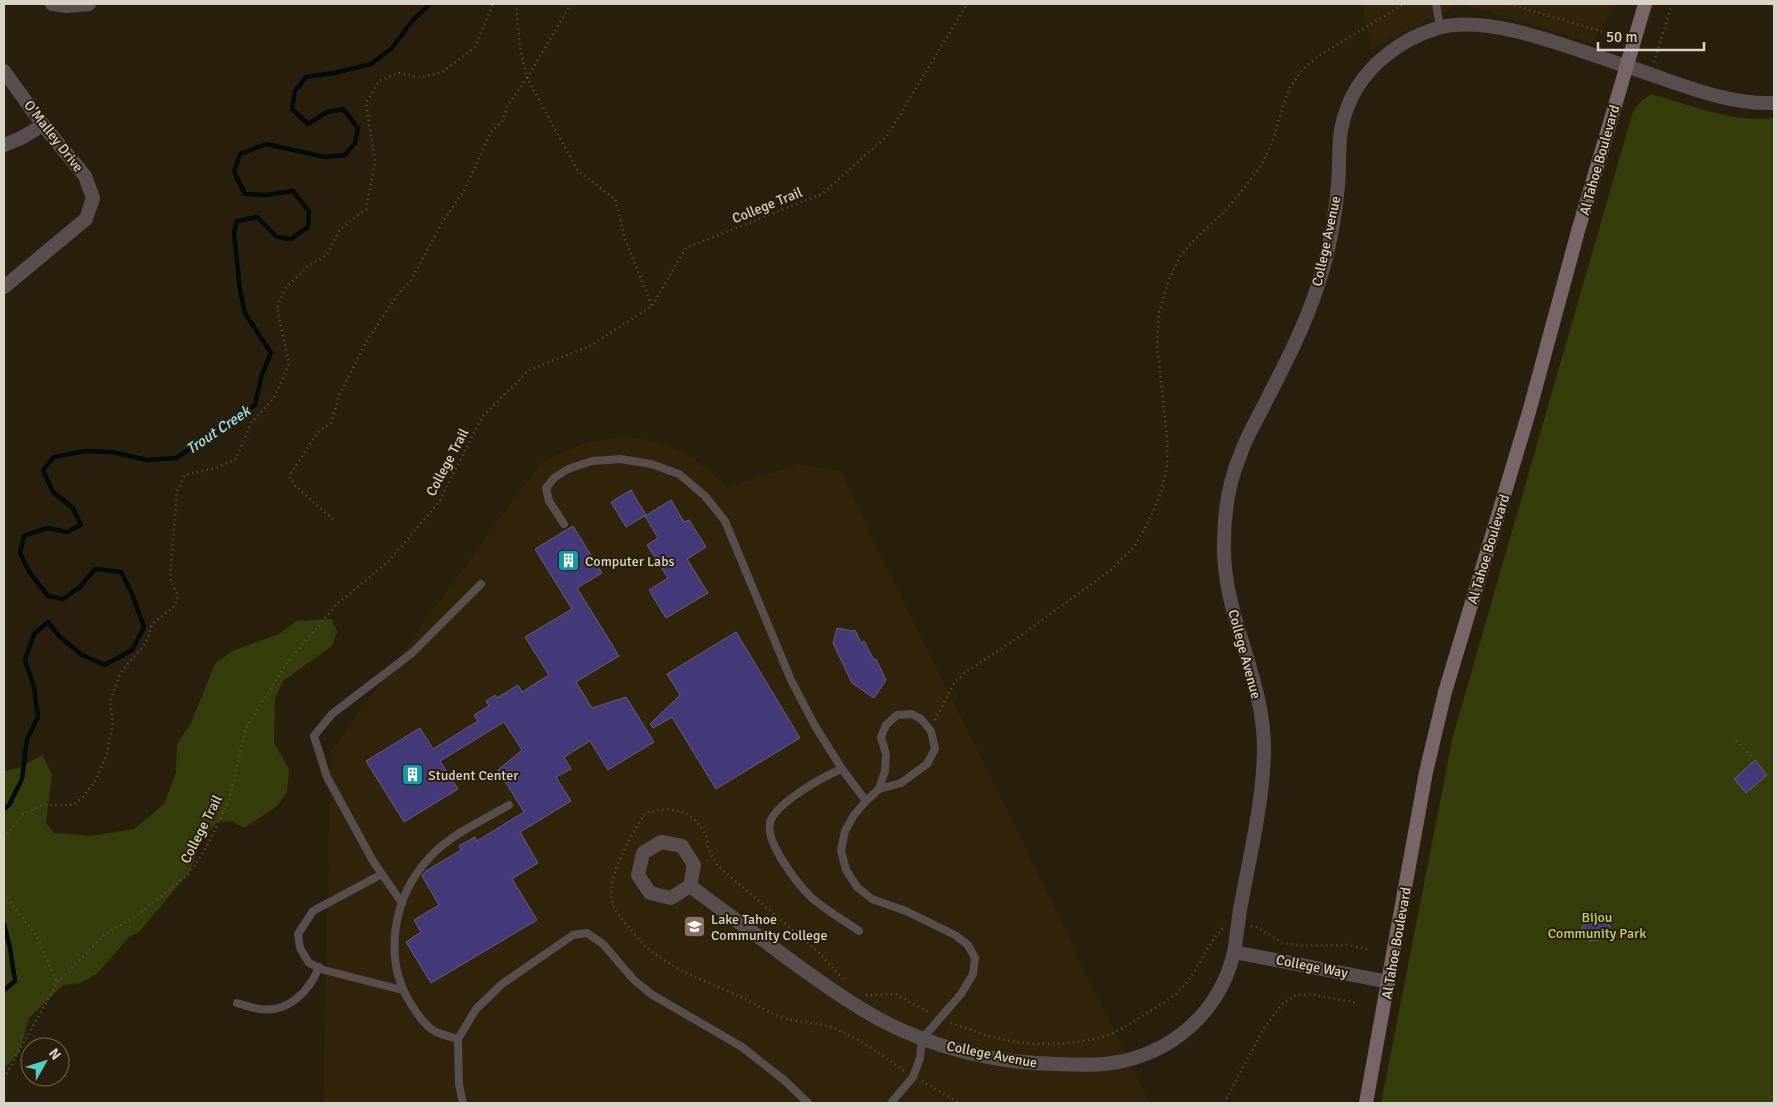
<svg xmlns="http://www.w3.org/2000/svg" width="1778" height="1107" viewBox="0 0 1778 1107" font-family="Signika,sans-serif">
	<rect width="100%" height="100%" fill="#2a1f0d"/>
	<g fill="#31240a">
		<path d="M1362,4H1460L1371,49Z"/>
		<path d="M1462,4H1614L1611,14L1591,43Z"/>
		<path d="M624,437L657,441L691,456L728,487L799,464L840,471L1150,1103H323L331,751L539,465L557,454L588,442Z"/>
	</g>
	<g fill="#353e0a">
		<path d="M1651,94C1691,105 1732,123 1774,118V1103H1381L1453,736L1633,111L1641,101Z"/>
		<path d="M332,619L337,632L332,646L283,681L275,698L274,743L289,769L287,793L276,807L244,828L232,821L217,822L201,840L190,871L139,932L129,937L97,974L78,984L63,985L29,1018L19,1053L4,1068V771L19,768L42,755L52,774L46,823L54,833L91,836L134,829L164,804L176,773L177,744L191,723L215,664L232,651L279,634L296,621Z"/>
	</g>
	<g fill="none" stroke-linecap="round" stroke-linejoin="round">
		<g stroke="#010c0f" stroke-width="4.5">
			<path d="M4,809L9,805L22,779L27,739L38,717L34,687L25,660L34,634L48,622L59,636L82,655L105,665L132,650L144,627L132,594L121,572L95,569L80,587L63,599L48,596L30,573L20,553L24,536L47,528L67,532L81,525L73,508L53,492L43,470L54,457L85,451L112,452L147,460L176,458L204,440L235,417L255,405L262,374L271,353L245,313L240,290L234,232L237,221L257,217L277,237L291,239L308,227L309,211L293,191L266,195L245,194L234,172L240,154L266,144L325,157L345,155L355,143L358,128L343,109L327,112L308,124L292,109L295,91L306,77L334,73L371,64L392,48L413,20L430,4"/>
			<path d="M4,924L10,948L15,981L4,990"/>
		</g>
	</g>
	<g fill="#443979" stroke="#636177">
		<path d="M631,490L646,515L626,527L611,502Z"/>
		<path d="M671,500L684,522L689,520L706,547L687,559L708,593L666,618L649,590L668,578L647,545L658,538L645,516Z"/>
		<path d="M573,526L602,573L577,588L619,656L576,682L592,708L626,697L654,742L608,770L590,741L564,757L571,769L556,777L571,801L520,832L538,863L512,879L537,920L431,983L406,942L421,932L414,920L439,905L422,876L426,871L461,850L459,846L475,837L477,841L524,812L498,770L522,750L504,722L440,761L458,789L404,822L366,761L420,728L433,749L478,721L474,715L489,706L486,701L495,695L497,698L518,685L522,692L549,675L525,637L572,609L535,549Z"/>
		<path d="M837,628L852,631L855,630L861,643L864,641L874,660L876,659L886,680L874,698L852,683L833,643Z"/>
		<path d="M736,632L800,738L716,789L672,717L653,728L650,724L680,695L667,674Z"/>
		<path d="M1755,760L1767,775L1746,793L1734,779Z"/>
		<path d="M1601,915L1610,926L1604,939L1590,941L1582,929L1587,916Z"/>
	</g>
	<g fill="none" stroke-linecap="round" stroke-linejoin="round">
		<g stroke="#5f5645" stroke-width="2.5" stroke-dasharray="1 4" stroke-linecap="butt">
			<path d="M571,4L527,78L578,171L615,199L625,239L652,306"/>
			<path d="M1510,4L1620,37"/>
			<path d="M1654,62L1672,4"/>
			<path d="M333,519L296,487L289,476L318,432L331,423L339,396L367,340L398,294L410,282L443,221L464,191L492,130L502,122L507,107L527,78L520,47L516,4"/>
			<path d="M935,720L954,683L967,671L1016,639L1112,569L1134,547L1148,523L1161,493L1167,466V439L1157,343L1159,313L1169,279L1181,255L1198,236L1225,211L1246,186L1262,164L1273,140L1283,106L1290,87L1303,69L1320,55L1404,4"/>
			<path d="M1736,741L1751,756"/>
			<path d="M4,838L23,814L43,805H73L84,796L97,778L107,753L113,723L110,701L121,672L146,643L152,624L175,606L178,596L170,578L177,491L185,475L216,468L236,459L251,423L274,398L289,364L277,308L285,289L308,266L327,255L340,229L366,209L375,162L366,103L379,81L399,73L419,77L441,73L475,47L493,4"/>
			<path d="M4,894L37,937L57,983"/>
			<path d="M1251,926L1256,927L1283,943L1305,946L1347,945L1367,949"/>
			<path d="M843,979L817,951L718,866C715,861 712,857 710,852C707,846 708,839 705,834C691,808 671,806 645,813C632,836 602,880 614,907C617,915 624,922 630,928C635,935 641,942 647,948C675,971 709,982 741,997C757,1005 775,1017 792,1020C806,1023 820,1023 833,1028C859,1038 882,1055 904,1071"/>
			<path d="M866,995L896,994L930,1013"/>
			<path d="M951,1023C969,1029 987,1037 1006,1040C1034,1046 1073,1045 1101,1037C1117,1033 1131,1023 1145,1014C1158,1006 1172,999 1182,988C1199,970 1206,945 1223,928"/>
			<path d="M4,1078L57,983L105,934L135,917L188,875L206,848L229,800L246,728L287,663L337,604L388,562L439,502L482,417L529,370L590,346L652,306L686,248L822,194L887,136L967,4"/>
			<path d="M922,1081L959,1103"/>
			<path d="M1224,1103L1264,1028L1283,1003L1296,995L1310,994L1357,1003"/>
		</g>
		<g stroke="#584d4f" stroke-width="8">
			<path d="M1436,4L1440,27"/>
			<path d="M564,524L549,501L546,488L554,478L568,469L592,461L620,459L651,464L679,474L705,496L725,521L791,680L815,726L842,769L866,801"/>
			<path d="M842,769C824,776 774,804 770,823C765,842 798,885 812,898C826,910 843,920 859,931"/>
			<path d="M879,789L885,771L886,754L881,737L886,725L897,715L912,714L921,719L931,731L935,749L927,764L901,783L879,789L866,801L854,815L845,831L841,850L846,870L857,887L872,899L906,911L955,935L968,945L975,958L973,974L961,994L922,1039L920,1058L913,1077L891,1103"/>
			<path d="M382,874L313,911L298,934L300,948L309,963L324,970L402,990"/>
			<path d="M402,903L373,861L327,777L314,736L332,714L412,653L481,584"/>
			<path d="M237,1003C244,1005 252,1008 260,1009C288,1013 309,992 319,967"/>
			<path d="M458,1039C451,1037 443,1035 436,1032C425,1026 417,1014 411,1004C382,958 393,896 430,857C451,834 482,821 509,805"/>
			<path d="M463,1103L459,1085L458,1039L476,1009L502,984L573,935L587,933L603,944L634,980L651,994L742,1047L784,1080L808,1103"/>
		</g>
		<g stroke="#584d4f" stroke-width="14">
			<path d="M52,4L67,6L89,4"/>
			<path d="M4,71L43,125L85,176L93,198L86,219L4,287"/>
			<path d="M4,145L21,138L43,125"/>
			<path d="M690,886L671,898L650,893L638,875L643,853L661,842L682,846L694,865L690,886C725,912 759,937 794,963C822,983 849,1003 879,1019C933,1048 995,1063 1056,1064C1075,1065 1094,1066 1112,1063C1172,1054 1220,1012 1234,952C1236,943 1236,934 1238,925C1239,912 1242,900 1244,888C1253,843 1263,797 1264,751C1265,678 1222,615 1224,543C1224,513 1229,481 1241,453C1246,438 1254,425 1261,411C1282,370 1304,329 1318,285C1329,253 1335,218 1338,185C1340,167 1338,148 1341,130C1347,98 1364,72 1389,53C1403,42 1421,33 1438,28C1490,13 1575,50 1626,66"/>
			<path d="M1234,952L1389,982"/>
		</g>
		<path stroke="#584d4f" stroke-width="14" d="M1626,66C1673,81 1724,105 1774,103"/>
		<path stroke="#776568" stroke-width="14" d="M1366,1103L1426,772L1445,692L1529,412L1578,231L1645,4"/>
	</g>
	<defs>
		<symbol id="building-square" viewBox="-11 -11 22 22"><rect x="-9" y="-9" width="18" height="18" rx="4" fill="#0f9aa8" stroke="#2a1f0d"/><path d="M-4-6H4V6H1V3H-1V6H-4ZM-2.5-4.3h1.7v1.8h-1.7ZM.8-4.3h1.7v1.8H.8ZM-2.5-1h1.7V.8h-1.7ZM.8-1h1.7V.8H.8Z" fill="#fff"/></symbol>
		<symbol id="university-square" viewBox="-11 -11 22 22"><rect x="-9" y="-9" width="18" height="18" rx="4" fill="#8d6e63" stroke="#2a1f0d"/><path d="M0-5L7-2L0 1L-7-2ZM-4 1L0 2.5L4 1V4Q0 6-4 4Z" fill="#fff"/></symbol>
	</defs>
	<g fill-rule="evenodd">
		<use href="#building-square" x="556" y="548" width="25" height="25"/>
		<use href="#building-square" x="400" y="762" width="25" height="25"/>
		<use href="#university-square" x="682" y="914" width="25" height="25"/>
	</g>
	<g text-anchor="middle" stroke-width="4" stroke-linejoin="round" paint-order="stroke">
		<g font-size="14" fill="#dad3c7" stroke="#2a1f0d">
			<text transform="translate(54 136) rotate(52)" y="5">O'Malley Drive</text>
			<text transform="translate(1599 160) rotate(-74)" y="5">Al Tahoe Boulevard</text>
			<text transform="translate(767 205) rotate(-22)" y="5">College Trail</text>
			<text transform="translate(1326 241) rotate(-78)" y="5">College Avenue</text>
			<text transform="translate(447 462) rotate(-62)" y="5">College Trail</text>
			<text transform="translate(1488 549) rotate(-73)" y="5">Al Tahoe Boulevard</text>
			<text transform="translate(1245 654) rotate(75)" y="5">College Avenue</text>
			<text transform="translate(201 829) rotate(-63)" y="5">College Trail</text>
			<text transform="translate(1396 943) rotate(-80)" y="5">Al Tahoe Boulevard</text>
			<text transform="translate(1312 966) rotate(11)" y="5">College Way</text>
			<text transform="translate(992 1054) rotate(11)" y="5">College Avenue</text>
		</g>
		<g font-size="14" fill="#dad3c7" stroke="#2a1f0d" text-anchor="start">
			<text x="585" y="566">Computer Labs</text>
			<text x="428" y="780">Student Center</text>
			<text x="711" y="924">Lake Tahoe<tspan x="711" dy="16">Community College</tspan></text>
		</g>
		<g font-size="14" fill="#bed469" stroke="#2a1f0d">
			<text x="1597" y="922">Bijou<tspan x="1597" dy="16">Community Park</tspan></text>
		</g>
		<g font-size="15" font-style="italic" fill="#97e4f9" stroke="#2a1f0d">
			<text transform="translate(218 430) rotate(-34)" y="5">Trout Creek</text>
		</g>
	</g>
	<rect width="1778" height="1107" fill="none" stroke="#dad3c7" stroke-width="10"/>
	<g transform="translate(45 1062) rotate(51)"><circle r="24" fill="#2a1f0d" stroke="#706757"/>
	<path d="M0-4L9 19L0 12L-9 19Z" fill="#54cdc8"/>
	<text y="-8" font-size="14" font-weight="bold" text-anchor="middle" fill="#dad3c7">N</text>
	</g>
	<path d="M1598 42v8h106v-8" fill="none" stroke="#dad3c7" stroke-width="2.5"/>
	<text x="1606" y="42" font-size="15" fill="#dad3c7" stroke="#2a1f0d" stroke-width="4" paint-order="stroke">50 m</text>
</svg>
